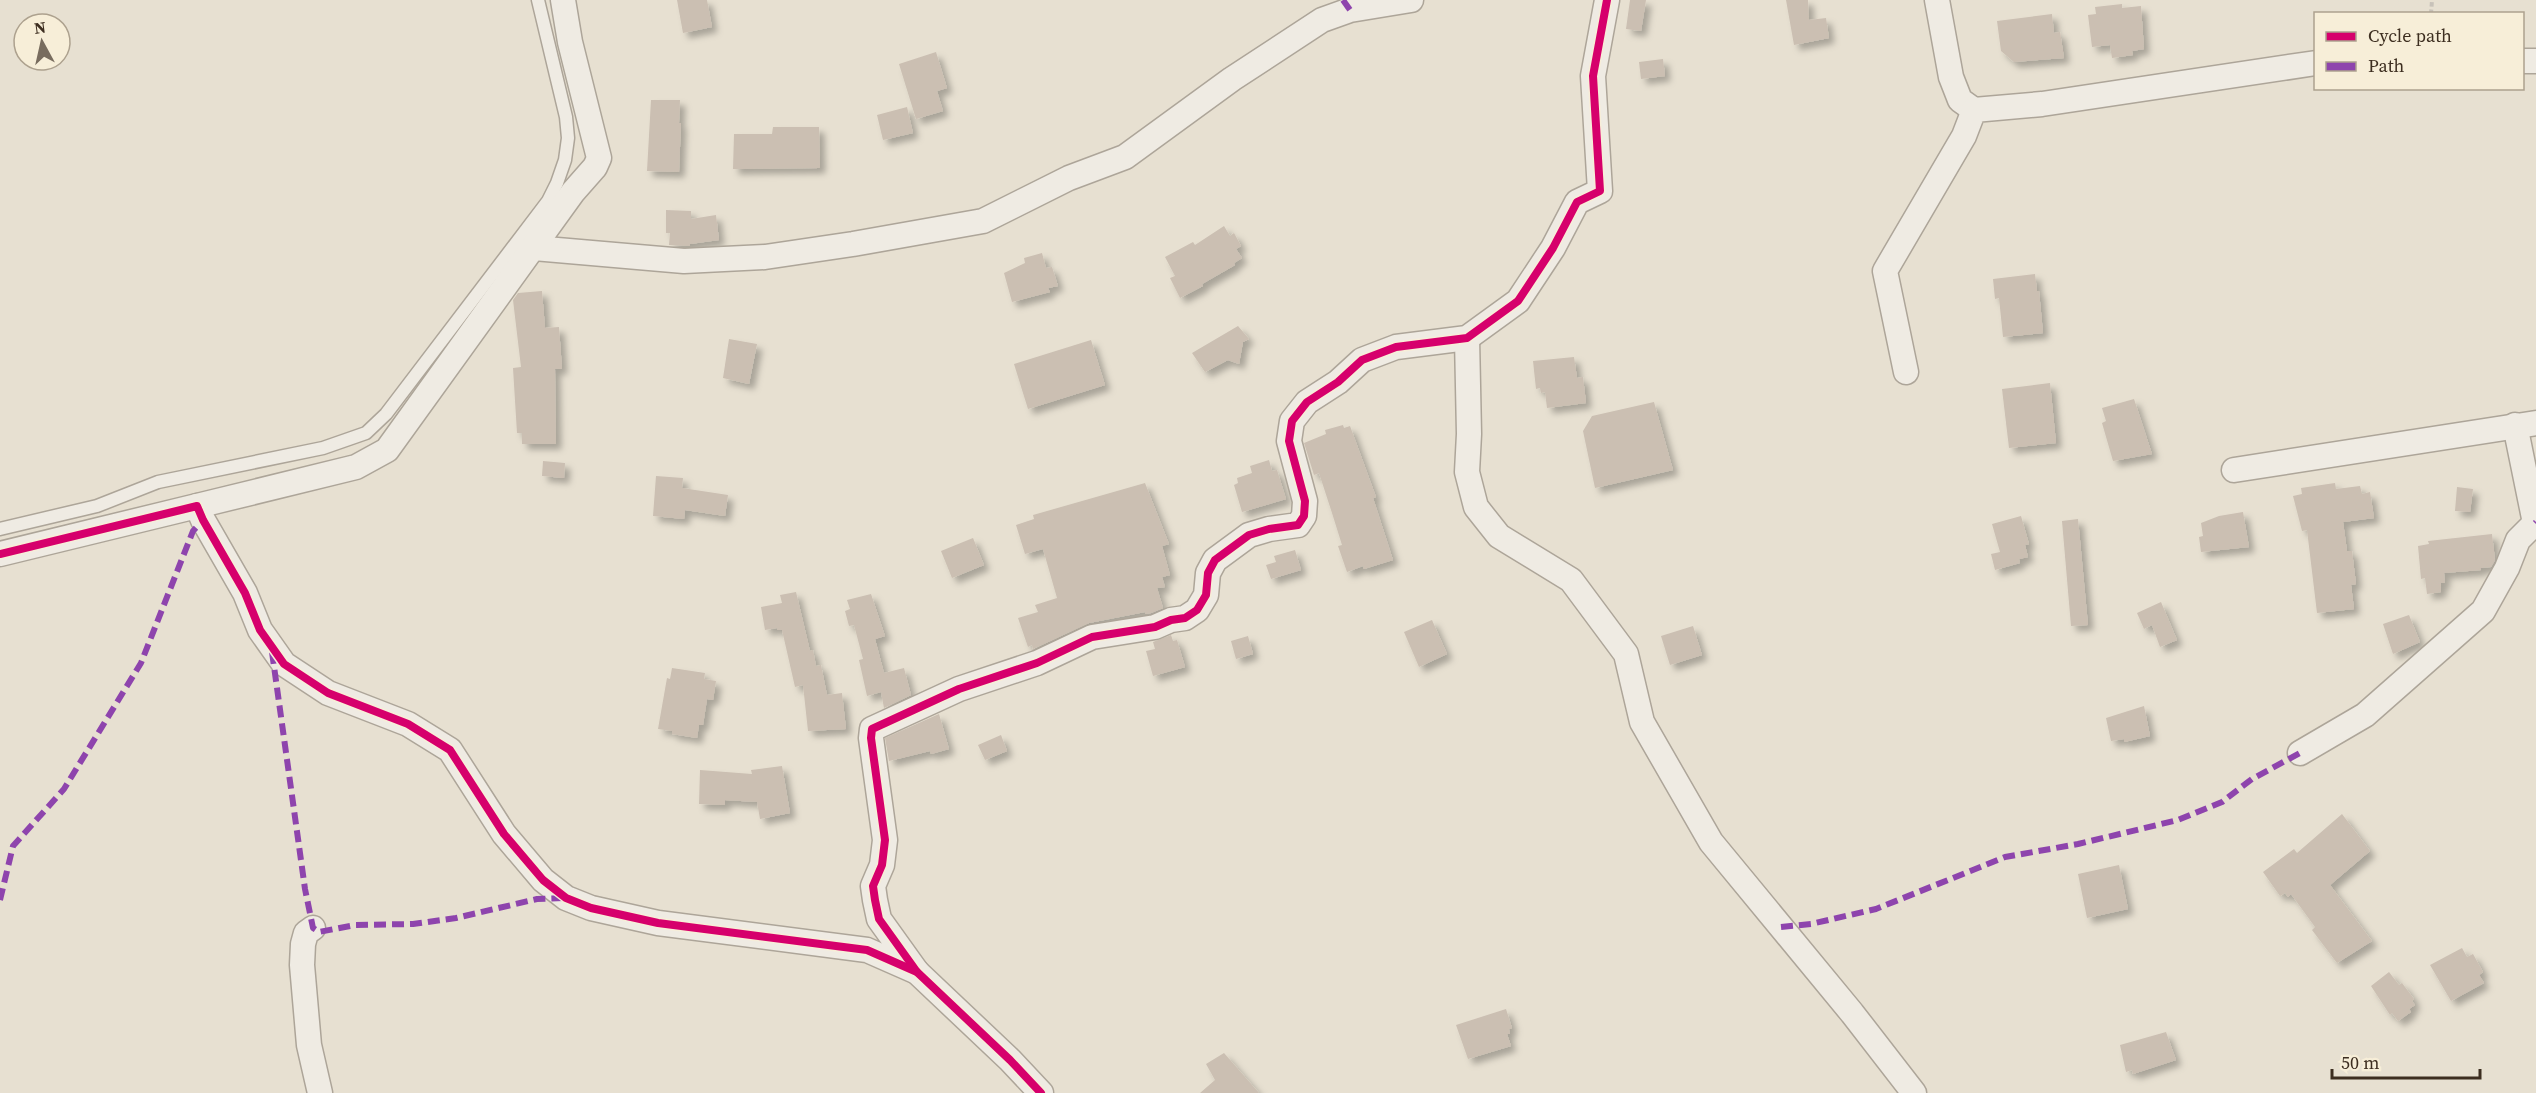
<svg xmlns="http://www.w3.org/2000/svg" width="2536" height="1093" viewBox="0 0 2536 1093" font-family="'Source Serif 4',serif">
	<defs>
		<filter id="shadow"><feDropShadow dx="5.5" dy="5.5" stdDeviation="3" flood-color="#0004"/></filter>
	</defs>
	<rect width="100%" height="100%" fill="#e7e0d1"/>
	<g fill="#cbbfb2" filter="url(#shadow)">
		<path d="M677,0H707L712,27L683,33Z"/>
		<path d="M1630,0H1646L1641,31L1626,29Z"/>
		<path d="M1786,0H1808L1809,20L1826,18L1829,38L1794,45Z"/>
		<path d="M2122,4V8L2141,6L2144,49L2132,51L2133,55L2112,58L2110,45L2092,47L2088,15L2096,14L2095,7Z"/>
		<path d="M2052,14L2054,33L2060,32L2064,58L2014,62L2001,51L1997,21Z"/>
		<path d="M936,52L947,88L937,91L943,111L916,119L899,64Z"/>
		<path d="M1663,59L1665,76L1641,79L1639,62Z"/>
		<path d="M651,100H680L679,123H681L679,172L647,171Z"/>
		<path d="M907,107L913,133L883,140L877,115Z"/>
		<path d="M773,127H819L820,168L733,169L734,134H772Z"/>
		<path d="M666,210L691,211V219L716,215L719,240L690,244V246L669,245L670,233H666Z"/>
		<path d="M1224,226L1230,236L1234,233L1241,246L1236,249L1242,258L1234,263L1235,265L1202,284L1203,286L1180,298L1170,278L1175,276L1165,257L1193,242L1195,245Z"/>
		<path d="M1042,253L1046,268L1052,267L1058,286L1048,288L1050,292L1012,302L1004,273L1025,263L1024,258Z"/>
		<path d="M2035,274L2037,291H2039L2043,333L2003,337L1999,298L1995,299L1993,279Z"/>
		<path d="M542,291L545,328L559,327L562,369H555L556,444H522V433H517L513,368L521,367L513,300L518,293Z"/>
		<path d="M1238,326L1249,339L1243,342L1239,364L1228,360L1205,372L1192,353Z"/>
		<path d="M729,339L757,344L749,384L723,378Z"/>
		<path d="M1091,340L1105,385L1028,409L1014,364Z"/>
		<path d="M1574,357L1577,378L1583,377L1586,403L1547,408L1545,392L1541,393L1540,388L1536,389L1533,361Z"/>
		<path d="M2050,383L2056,443L2009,448L2002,389Z"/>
		<path d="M2134,399L2152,454L2113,461L2102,423L2106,421L2102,408Z"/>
		<path d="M1654,402L1673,470L1595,488L1583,431L1592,416Z"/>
		<path d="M1343,425L1344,428L1350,426L1376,497L1373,498L1393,560L1364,569L1363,566L1347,572L1338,546L1342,545L1332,513L1319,473L1314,475L1304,443L1326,434L1325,430Z"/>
		<path d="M1269,460L1272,471L1277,470L1286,499L1242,512L1234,485L1238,483L1237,478L1252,473L1250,466Z"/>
		<path d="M543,461L565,463L564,478L542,476Z"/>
		<path d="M656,476L683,478L682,488L728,495L725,516L685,510L684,519L653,516Z"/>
		<path d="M1145,483L1169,544L1162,546L1170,575L1162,577L1165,587L1157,588L1163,608L1151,613L1145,614V612L1089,623L1033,649L1032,645L1028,647L1018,618L1038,612L1035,605L1057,598L1043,549L1025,554L1016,525L1034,519L1033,515Z"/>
		<path d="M2335,483L2336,489L2360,486L2362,494L2370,492L2374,518L2343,522L2347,551H2352L2356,584L2351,585L2354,609L2317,613L2307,530L2302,531L2293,496L2302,494L2301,488Z"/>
		<path d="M2457,487L2473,489L2470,512L2455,511Z"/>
		<path d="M2243,512L2249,547L2201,552L2199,537L2203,536L2201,523L2219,516Z"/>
		<path d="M2021,516L2029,544L2025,545L2028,557L2019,559L2020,563L1995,570L1991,554L2000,552L1992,524Z"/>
		<path d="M2078,519L2088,625L2071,626L2062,521Z"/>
		<path d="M2492,534L2495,560L2491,567L2480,568L2481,570L2444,573L2445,583H2441V592L2427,594L2425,578L2421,579L2418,546L2429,544L2428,541Z"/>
		<path d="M973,538L984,565L952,578L941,551Z"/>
		<path d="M1295,550L1301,570L1271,579L1266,565L1276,562L1274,556Z"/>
		<path d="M796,592L810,651L813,650L816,666L821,665L827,695L842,693L846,729L808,731L803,685L795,687L782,630H777V628L765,630L761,607L782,603L780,595Z"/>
		<path d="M871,594L885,636L875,639L884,673L904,668L911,695L884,708L881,692L867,696L859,660L863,659L854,625L849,626L845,611L850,609L847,600Z"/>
		<path d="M2161,602L2177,640L2160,647L2152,625L2144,629L2137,613Z"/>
		<path d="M2409,615L2420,642L2393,654L2383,624Z"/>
		<path d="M1432,620L1447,654L1419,667L1404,632Z"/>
		<path d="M1693,626L1702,655L1670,665L1661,636Z"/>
		<path d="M1171,635L1173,641L1177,640L1185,667L1153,676L1146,651L1155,649L1153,642Z"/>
		<path d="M1248,636L1253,654L1236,659L1231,641Z"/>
		<path d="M672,668L705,673L704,679L716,681L713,700L707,699L703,725H699L697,738L672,734V731L658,729L667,678L670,679Z"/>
		<path d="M2144,706L2150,736L2124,742V739L2111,741L2106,718Z"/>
		<path d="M939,714L949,749L931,754L930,751L889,761L885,738Z"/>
		<path d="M1001,735L1007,751L985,760L978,745Z"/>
		<path d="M782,766L790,813L760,819L757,802L725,800V805L699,804L700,770L752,774L751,770Z"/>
		<path d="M2342,814L2370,851L2330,885L2372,941L2337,963L2312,930L2315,927L2291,894L2288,897L2285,893L2280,896L2263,872L2294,849L2297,853Z"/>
		<path d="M2119,865L2128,909L2087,918L2078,874Z"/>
		<path d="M2462,948L2467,957L2473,954L2483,972L2479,975L2484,983L2451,1001L2430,965Z"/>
		<path d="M2389,972L2399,985L2402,983L2414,999L2412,1001L2415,1005L2409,1009L2411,1012L2398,1021L2392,1013L2390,1015L2371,986Z"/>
		<path d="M1506,1009L1512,1028L1509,1029L1510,1034H1507L1511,1046L1468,1059L1456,1025Z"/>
		<path d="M2166,1032L2176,1060L2133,1074L2132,1070L2126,1072L2120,1045Z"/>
		<path d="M1224,1053L1259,1093H1200L1215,1080L1206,1064Z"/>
	</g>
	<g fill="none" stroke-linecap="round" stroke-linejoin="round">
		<defs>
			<path id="lane" d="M0,529L97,506L158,482L323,448L366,433L386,414L548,201L557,183L565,160L568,138L566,117L538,0"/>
			<g id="street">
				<path d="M1937,0L1951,77L1960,100L1974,110"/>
				<path d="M2522,61H2536"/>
				<path d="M534,248L684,261L765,257L853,244L983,221L1069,178L1125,157L1232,79L1322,20L1350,10L1411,0"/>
				<path d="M1467,338L1469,434L1467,472L1476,507L1499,536L1571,580L1626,654L1642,722L1711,842L1852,1013L1914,1093"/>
				<path d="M1906,372L1885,271L1964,136L1974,110L2042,104L2316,63"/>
				<path d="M2234,470L2536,423"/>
				<path d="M197,506L356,467L387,450L573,192L595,167L599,158L570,42L563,0"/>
				<path d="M0,554L197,506L203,520L245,593L260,630L284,664L328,693L408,724L450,750L504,834L543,880L566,898L591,908L658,923L867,950L917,972L1010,1060L1041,1093"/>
				<path d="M2300,753L2365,715L2483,611L2507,568L2518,540L2535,523L2515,425"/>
				<path d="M313,928L306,933L303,944L302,965L309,1045L320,1093"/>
				<path d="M917,972L879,919L875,900L873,886L882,865L885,840L871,738L872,729L959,689L1037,663L1092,637L1155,627L1171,620L1185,618L1197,610L1206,595L1208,573L1215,560L1249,535L1269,529L1298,525L1304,516L1305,501L1289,441L1292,421L1307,402L1338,382L1362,360L1396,347L1467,338L1518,301L1553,248L1577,202L1600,191L1593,76L1607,0"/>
			</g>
		</defs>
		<use href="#lane" stroke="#ada599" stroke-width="15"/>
		<use href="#street" stroke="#ada599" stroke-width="27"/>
		<path stroke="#c8c2b9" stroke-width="4" stroke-dasharray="4.5 3" stroke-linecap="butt" d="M2431,14L2432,0"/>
		<use href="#lane" stroke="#efebe3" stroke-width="12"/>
		<use href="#street" stroke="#efebe3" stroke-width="24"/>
		<g stroke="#8e44ad" stroke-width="6" stroke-dasharray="12 6" stroke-linecap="butt">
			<path d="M1343,0L1350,10"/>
			<path d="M2535,523L2536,522"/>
			<path d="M272,652L305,889L313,928L319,932L355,925L413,924L456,918L537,899L566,898"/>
			<path d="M0,900L13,846L64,789L141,663L193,531L203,520"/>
			<path d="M1781,927L1811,924L1876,909L2005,857L2078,844L2178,820L2222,802L2252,779L2300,753"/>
		</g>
		<defs>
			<g id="cycleway">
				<path d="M0,554L197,506L203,520L245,593L260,630L284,664L328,693L408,724L450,750L504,834L543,880L566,898L591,908L658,923L867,950L917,972L1010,1060L1041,1093"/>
				<path d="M917,972L879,919L875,900L873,886L882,865L885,840L871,738L872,729L959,689L1037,663L1092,637L1155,627L1171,620L1185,618L1197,610L1206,595L1208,573L1215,560L1249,535L1269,529L1298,525L1304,516L1305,501L1289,441L1292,421L1307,402L1338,382L1362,360L1396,347L1467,338L1518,301L1553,248L1577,202L1600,191L1593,76L1607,0"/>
			</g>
		</defs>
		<use href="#cycleway" stroke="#f7eed8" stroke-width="11"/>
		<use href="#cycleway" stroke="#d6006c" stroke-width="8"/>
	</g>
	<rect x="2314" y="12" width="210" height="78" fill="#f7eed8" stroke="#ada18e" stroke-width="1.5"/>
	<rect x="2326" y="32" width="30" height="9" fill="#d6006c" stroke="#ada18e" stroke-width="1.5"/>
	<text x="2368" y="42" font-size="18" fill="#3d2e20">Cycle path</text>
	<rect x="2326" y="62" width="30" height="9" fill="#8e44ad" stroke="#ada18e" stroke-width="1.5"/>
	<text x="2368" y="72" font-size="18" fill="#3d2e20">Path</text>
	<g transform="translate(42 42) rotate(352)"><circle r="28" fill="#f7eed8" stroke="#ada18e" stroke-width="1.5"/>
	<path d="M0-4.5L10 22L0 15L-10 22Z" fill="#786c5e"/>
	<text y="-9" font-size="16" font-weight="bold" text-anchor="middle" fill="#3d2e20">N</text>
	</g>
	<path d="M2332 1069v9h148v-9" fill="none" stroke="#3d2e20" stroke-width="3"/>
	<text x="2341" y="1069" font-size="18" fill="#3d2e20" stroke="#f7eed8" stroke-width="4.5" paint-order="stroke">50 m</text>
</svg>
